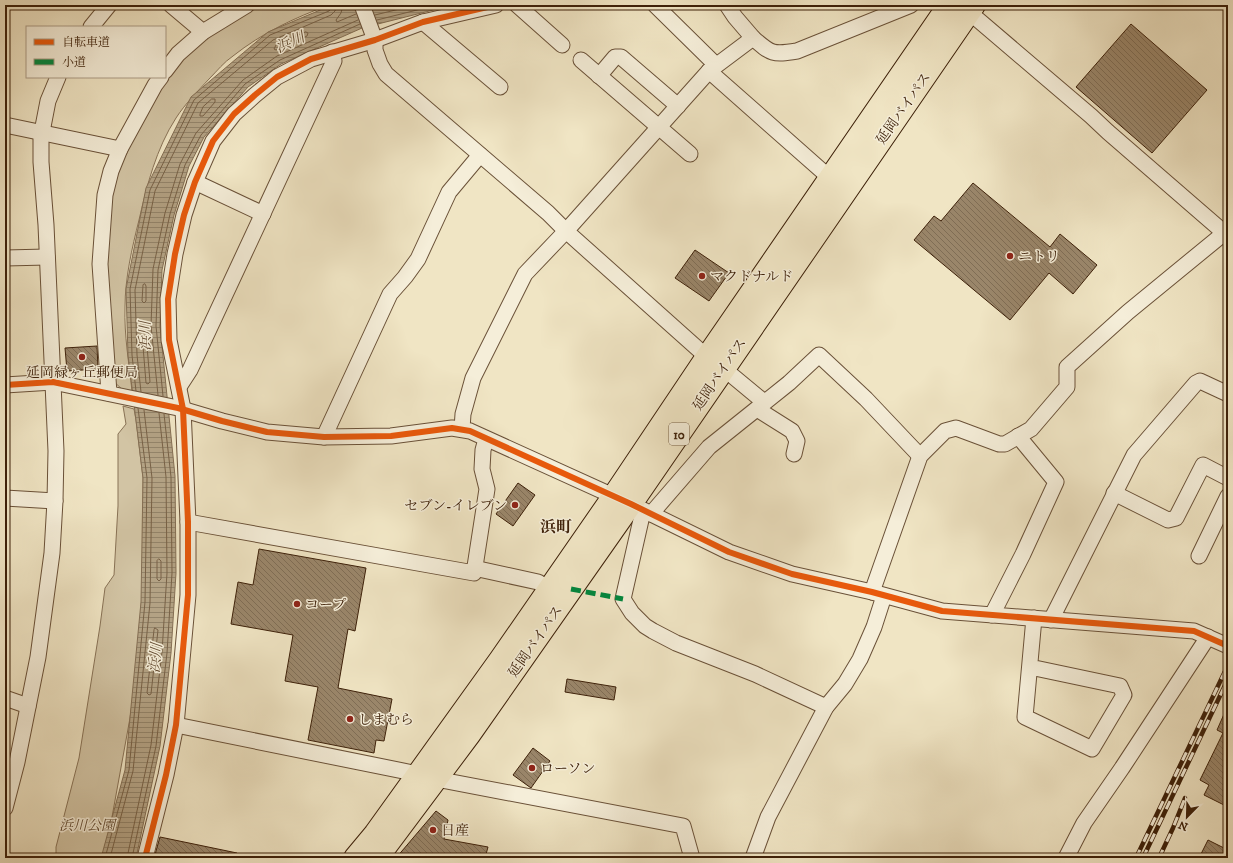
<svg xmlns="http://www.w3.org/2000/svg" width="1233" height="863" viewBox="0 0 1233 863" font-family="'IM FELL DW Pica','Noto Serif JP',serif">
	<defs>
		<pattern id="water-rules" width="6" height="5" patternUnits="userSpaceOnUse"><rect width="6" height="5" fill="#b3a284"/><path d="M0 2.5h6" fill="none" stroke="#93846a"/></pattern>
		<pattern id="building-back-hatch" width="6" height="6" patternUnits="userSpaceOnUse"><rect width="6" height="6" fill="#9a866a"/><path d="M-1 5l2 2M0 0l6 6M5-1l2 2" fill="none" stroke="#7f6d55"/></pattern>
	</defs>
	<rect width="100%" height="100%" fill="#f0e5c4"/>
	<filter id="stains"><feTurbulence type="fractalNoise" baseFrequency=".005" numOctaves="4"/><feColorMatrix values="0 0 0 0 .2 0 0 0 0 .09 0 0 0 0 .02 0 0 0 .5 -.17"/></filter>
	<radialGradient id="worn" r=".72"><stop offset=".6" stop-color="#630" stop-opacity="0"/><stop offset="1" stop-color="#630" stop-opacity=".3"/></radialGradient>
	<g fill="#d2c4a4" stroke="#887256">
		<path d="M260,5H329C294,18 262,33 233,56C224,62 217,71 209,79C197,92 185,104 176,118C156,149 147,185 139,220C132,248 125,278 125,307C124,335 129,363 132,391L123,390L113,381L106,263L110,204L115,179L126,151L158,90L181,58L207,36Z"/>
		<path d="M123,406L134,409L136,420L143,478V579L137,667L130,718L110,828L102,858H56V847L79,758L100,626L105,588L114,575L118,506V434L126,424Z"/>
	</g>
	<path fill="url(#water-rules)" stroke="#846e53" d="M332,5H453L362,28L281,64L248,87L204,137L189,166L174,215L162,270L160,326L175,476L176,573L171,653L160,746L136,858H101L125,770L141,602L143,478L128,355L126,289L146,188L191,97L268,32Z"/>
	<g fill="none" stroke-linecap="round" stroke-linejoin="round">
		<g stroke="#786146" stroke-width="1">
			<path d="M343,5L341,13L336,20L337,22L356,14"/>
			<path d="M375,15L416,5"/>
			<path d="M377,20L437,5"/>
			<path d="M306,32L308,33L307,36L276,50L274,49L276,45Z"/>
			<path d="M212,99H215V102L203,116H200V114L203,107Z"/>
			<path d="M145,284L146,286V301L144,303L142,301L143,285Z"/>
			<path d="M145,345L147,346L150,382L148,384L146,383L143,346Z"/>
			<path d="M136,391L132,355L130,289L150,190L194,100L270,35L329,11L331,8L332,5"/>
			<path d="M141,392L137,355L135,290L155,191L198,103L273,40L331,15L335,11L337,5"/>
			<path d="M158,395L151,326L153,269L165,213L180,164L196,133L243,80L277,56L358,20"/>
			<path d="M163,396L156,326L158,270L170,214L185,165L201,135L245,84L280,60L360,24"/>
			<path d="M159,559L161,561V579L159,581L157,579V561Z"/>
			<path d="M155,628L158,630L151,694L149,695L147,693L154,630Z"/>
			<path d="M105,858L129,770L145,602L147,478L138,408"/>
			<path d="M110,858L133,771L150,603L152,478L144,410"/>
			<path d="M127,858L151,745L162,652L167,573L166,477L159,413"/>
			<path d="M132,858L156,746L167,653L172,573L171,477L164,414"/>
		</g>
	</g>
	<g fill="url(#building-back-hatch)" stroke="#3d2009">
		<path d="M1131,24L1207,90L1152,153L1076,87Z"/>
		<path d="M973,183L1050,247L1060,234L1097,265L1073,294L1049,273L1010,320L914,240L934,216L941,221Z"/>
		<path d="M695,250L729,273L709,301L675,278Z"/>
		<path d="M97,346L98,369L67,371L65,348Z"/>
		<path d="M518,483L535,495L513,526L496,514Z"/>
		<path d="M259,549L366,568L355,631L348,629L338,688L392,699L384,741L376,740L374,753L308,740L318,687L285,681L293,635L231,624L238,582L253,585Z"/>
		<path d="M567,679L616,687L614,700L565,692Z"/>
		<path d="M1228,705V807L1204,795L1209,785L1200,780L1223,733L1217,730Z"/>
		<path d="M533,748L550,761L531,788L513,775Z"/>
		<path d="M436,811L448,820L444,839L488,847L485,858H396Z"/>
		<path d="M160,837L237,853V858H154Z"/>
		<path d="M1208,840L1224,848V849L1228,851V858H1199Z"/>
	</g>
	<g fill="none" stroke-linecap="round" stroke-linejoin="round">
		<defs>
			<g id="minor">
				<path d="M171,5L203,32"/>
				<path d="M362,5L375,40V50L380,64L386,74L548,213L566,231L707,357L723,368L764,402"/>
				<path d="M517,5L562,45"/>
				<path d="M655,5L716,65"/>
				<path d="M727,5L735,17L753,38"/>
				<path d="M969,12L1091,116L1108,132L1228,236"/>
				<path d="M423,22L500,87"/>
				<path d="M91,27L109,5"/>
				<path d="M581,60L690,154"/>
				<path d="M165,71L178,54L203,32L247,5"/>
				<path d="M709,71L830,178"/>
				<path d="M599,76L615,57H621L678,106"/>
				<path d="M5,125L120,149"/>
				<path d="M195,182L263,214"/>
				<path d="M5,258L47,257"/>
				<path d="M5,385L53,382L178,408L222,421L267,432L324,437L391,436L452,428L470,431L631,504L729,552L792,574L872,592L942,611L1194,631L1228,646"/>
				<path d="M179,387L190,370L334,61L332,52"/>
				<path d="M109,393L100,264L105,195L111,171L120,149L155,85L161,77"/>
				<path d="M757,409L792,431L797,441L794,454"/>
				<path d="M462,429L463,414L473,378L525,274L566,231L709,71L753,38C771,54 773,55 797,51L911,5"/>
				<path d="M324,437L390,294L405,277L418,259L449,192L480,155"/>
				<path d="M1114,493L1168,520L1176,518L1203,465L1228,478"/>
				<path d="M5,498L55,501"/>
				<path d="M643,511L623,599L632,613L645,626L653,631L676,643L755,674L826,707"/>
				<path d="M651,514L709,447L789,383L819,355L866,399L920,456"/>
				<path d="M188,522L474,573L487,489L482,469L483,450L486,439"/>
				<path d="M1199,556L1228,496"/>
				<path d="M474,568L538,582L549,589"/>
				<path d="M872,592L920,456L945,431L956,428L999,444H1005L1031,429L1067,387V367L1128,312L1228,230"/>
				<path d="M992,615L1023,554L1056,482L1018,436"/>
				<path d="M1051,620L1134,455L1196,383L1200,381L1228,394"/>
				<path d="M1030,667L1120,686L1124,695L1092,749L1025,717L1034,618"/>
				<path d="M5,698L28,706"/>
				<path d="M176,725L418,774"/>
				<path d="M436,779L683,826L692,858"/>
				<path d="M5,808L17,762L38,657L52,553L55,501L56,451L46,225L41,162V137L48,101L58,77"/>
				<path d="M145,858L166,775L176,725L188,595V522L183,409L169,340L168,299L175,254L184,215L195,182L213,141L234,114L255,95L277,77L311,59L375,40L423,22L496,5"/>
				<path d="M753,858L768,817L826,707L845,684L860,659L874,627L884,596"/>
				<path d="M1066,858L1084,823L1122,768L1208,637"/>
			</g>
			<g id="highway">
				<path d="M355,858L375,834L500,660L613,497L707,357L949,5"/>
				<path d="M377,858L469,735L631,504L974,5"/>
			</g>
		</defs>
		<use href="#minor" stroke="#6a5138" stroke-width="17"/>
		<use href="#highway" stroke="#3d2009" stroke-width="24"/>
		<use href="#minor" stroke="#f5eed9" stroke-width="15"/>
		<use href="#highway" stroke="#f0e5c4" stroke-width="22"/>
		<defs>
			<g id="rail">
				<path d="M1136,858L1228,665"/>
				<path d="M1143,858L1228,679"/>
				<path d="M1159,858L1173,828L1185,798"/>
			</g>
		</defs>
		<use href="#rail" stroke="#3d2009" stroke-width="4.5"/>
		<use href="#rail" stroke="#f5eed9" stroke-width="3" stroke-dasharray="9" stroke-linecap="butt"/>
		<path stroke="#00873e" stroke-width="5" stroke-dasharray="10 5" stroke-linecap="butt" d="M571,589L623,599"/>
		<defs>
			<g id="cycleway">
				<path d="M5,385L53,382L178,408L222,421L267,432L324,437L391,436L452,428L470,431L631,504L729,552L792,574L872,592L942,611L1194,631L1228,646"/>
				<path d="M145,858L166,775L176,725L188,595V522L183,409L169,340L168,299L175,254L184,215L195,182L213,141L234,114L255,95L277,77L311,59L375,40L423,22L496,5"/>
			</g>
		</defs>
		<use href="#cycleway" stroke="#f5eed9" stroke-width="8"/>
		<use href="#cycleway" stroke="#e8590c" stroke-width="6"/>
	</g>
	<g fill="#8f2418" stroke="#f5eed9" stroke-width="1.5">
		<circle cx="1010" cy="256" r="4"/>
		<circle cx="702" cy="276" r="4"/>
		<circle cx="82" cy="357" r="4"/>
		<circle cx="515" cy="505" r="4"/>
		<circle cx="297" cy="604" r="4"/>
		<circle cx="350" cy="719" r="4"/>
		<circle cx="532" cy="768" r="4"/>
		<circle cx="433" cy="830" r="4"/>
	</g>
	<g text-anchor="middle" stroke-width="3" stroke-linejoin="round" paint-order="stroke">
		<rect fill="#f5eed9" stroke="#745e47" stroke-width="1" x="669" y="423" width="20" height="22" rx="3"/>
		<g font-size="13" font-weight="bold" fill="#3d2009">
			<text x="679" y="439">10</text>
		</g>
		<g font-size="14" fill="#3d2009" stroke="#f5eed9">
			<text transform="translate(903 108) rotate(-55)" y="5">延岡バイパス</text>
			<text transform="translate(719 374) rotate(-56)" y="5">延岡バイパス</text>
			<text transform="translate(535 641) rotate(-55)" y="5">延岡バイパス</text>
		</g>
		<g font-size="14" fill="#3d2009" stroke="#f5eed9" text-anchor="start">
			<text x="1018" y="261">ニトリ</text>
			<text x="710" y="281">マクドナルド</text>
			<text x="82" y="377" text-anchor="middle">延岡緑ヶ丘郵便局</text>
			<text x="507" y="510" text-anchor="end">セブン-イレブン</text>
			<text x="305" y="609">コープ</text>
			<text x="358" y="724">しまむら</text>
			<text x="540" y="773">ローソン</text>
			<text x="441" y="835">日産</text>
		</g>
		<g font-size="14" font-style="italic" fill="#624930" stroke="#f5eed9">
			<text x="87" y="830">浜川公園</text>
		</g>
		<g font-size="15" font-style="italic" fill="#664e34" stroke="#f5eed9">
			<text transform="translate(290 42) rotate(-24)" y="5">浜川</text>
			<text transform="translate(145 336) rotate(-91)" y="5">浜川</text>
			<text transform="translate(155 658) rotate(-84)" y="5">浜川</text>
		</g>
		<g font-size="16" font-weight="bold" fill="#3d2009" stroke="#f5eed9">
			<text x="556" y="532">浜町</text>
		</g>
	</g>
	<rect width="1233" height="863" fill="none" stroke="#f0e5c4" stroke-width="20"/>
	<rect x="6" y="6" width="1221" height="851" fill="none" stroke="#3d2009" stroke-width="2"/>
	<rect x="10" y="10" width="1213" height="843" fill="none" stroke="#3d2009"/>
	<rect x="26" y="26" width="140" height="52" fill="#f5eed9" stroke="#ab9c86"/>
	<rect x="34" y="39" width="20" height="6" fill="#e8590c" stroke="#ab9c86"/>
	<text x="62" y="46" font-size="12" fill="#3d2009">自転車道</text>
	<rect x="34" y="59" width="20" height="6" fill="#00873e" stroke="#ab9c86"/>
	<text x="62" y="66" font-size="12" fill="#3d2009">小道</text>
	<g transform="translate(1187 817) rotate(203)" stroke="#f5eed9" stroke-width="3" paint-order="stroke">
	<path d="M0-3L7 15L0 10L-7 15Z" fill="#3d2009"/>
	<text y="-6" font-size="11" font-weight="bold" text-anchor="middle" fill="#3d2009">N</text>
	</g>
	<rect width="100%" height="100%" filter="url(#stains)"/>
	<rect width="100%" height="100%" fill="url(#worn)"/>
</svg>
